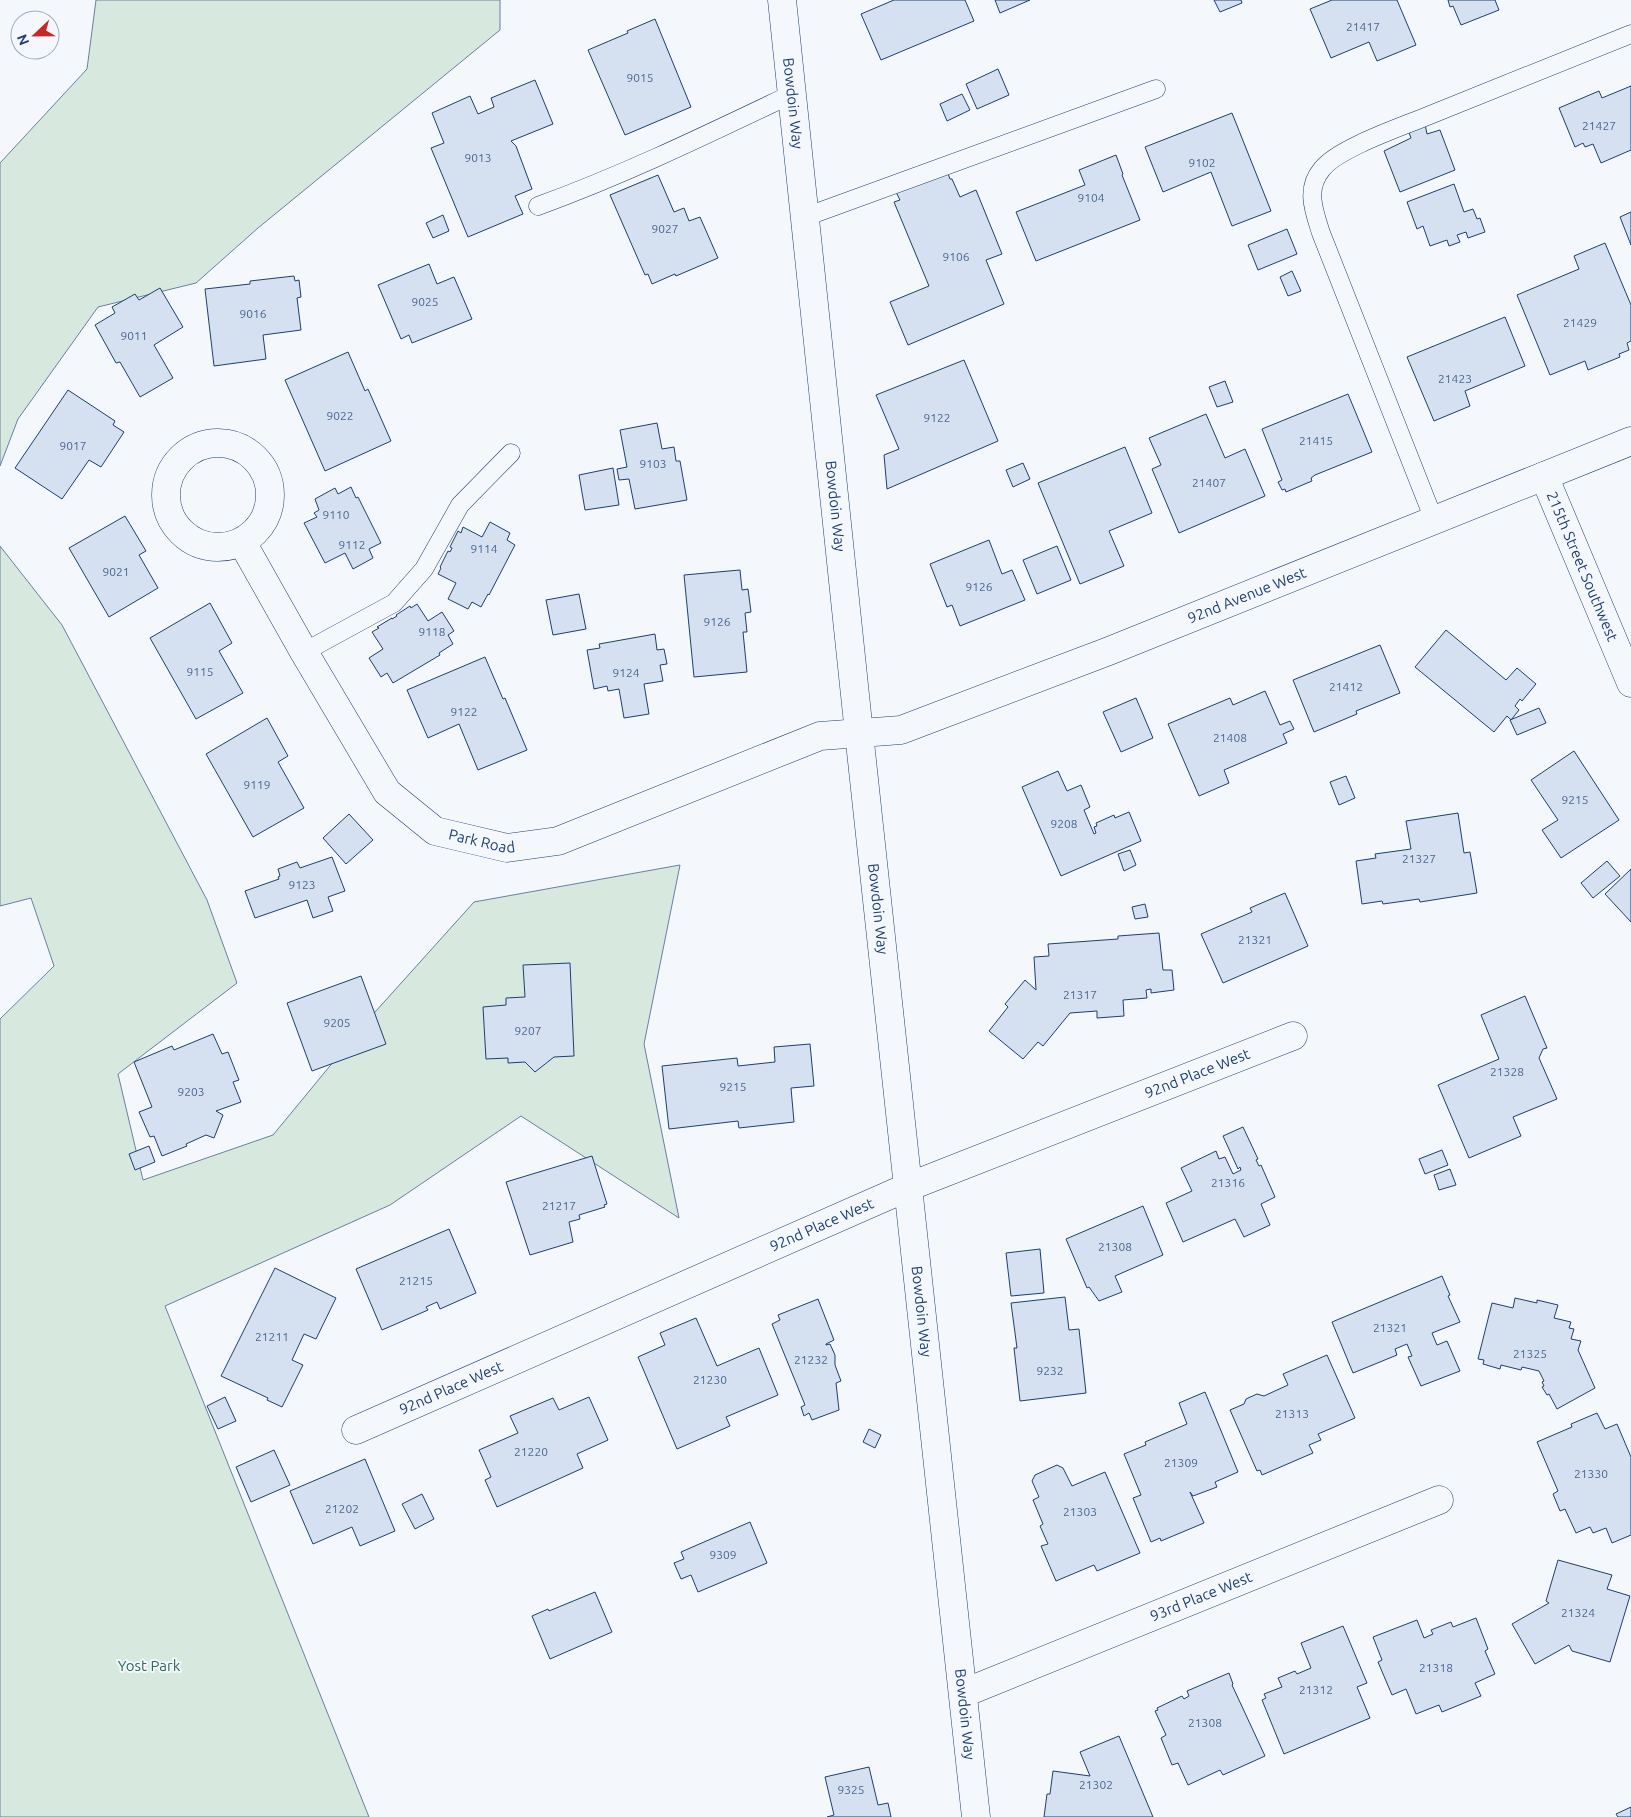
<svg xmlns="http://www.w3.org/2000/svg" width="1631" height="1817" viewBox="0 0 1631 1817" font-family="Ubuntu,sans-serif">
	<rect width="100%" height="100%" fill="#f4f7fb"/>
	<g fill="#d7e8df" stroke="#687fa3">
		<path d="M96,0H500V30L258,228L196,283L98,307L18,419L0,466V163L87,69Z"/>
		<path d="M0,546L62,625L207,900L237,983L118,1074L143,1180L273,1135L367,1021L474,902L680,865L644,1044L679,1218L521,1116L390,1205L165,1306L369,1817H0V1019L54,966L31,898L0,906Z"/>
	</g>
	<g fill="#d5e0f0" stroke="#1d3f73">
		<path d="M894,0H965L974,21L881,60L861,14Z"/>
		<path d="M995,0H1030L1000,13Z"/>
		<path d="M1214,0H1241L1242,3L1220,12Z"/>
		<path d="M1332,0H1397L1416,45L1377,61L1369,42L1331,58L1310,9Z"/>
		<path d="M1448,0H1495L1499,10L1461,25L1453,6L1450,7Z"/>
		<path d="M655,19L691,107L625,135L588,50L628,33L627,31Z"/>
		<path d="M998,69L1009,95L977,109L966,84Z"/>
		<path d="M535,80L553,124L511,141L516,146L532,189L515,196L523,214L468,237L431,148L444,143L432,113L470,96L478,114L494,107L491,98Z"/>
		<path d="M1631,86V150L1601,163L1593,144L1585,147L1583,143L1575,147L1559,108L1599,91L1602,98Z"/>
		<path d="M962,94L970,110L947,121L940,104Z"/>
		<path d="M1232,113L1271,211L1232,226L1211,172L1163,192L1145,147Z"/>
		<path d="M1425,124L1427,134L1440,130L1455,170L1400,192L1384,151L1411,138L1408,130Z"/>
		<path d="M1116,155L1123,174L1122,175L1140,220L1036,261L1016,212L1085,185L1079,170Z"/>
		<path d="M947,171L950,179H952L960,197L976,190L1002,254L986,260L1004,304L908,345L890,302L929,286L894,202L900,200L896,192Z"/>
		<path d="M658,175L674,212L684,208L689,221L700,217L718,258L676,276L675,274L652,284L648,274L645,275L610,195Z"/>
		<path d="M1454,184L1464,212L1473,209L1477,219L1480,218L1485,232L1468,238L1466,232L1457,235L1460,242L1449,246L1447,240L1430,246L1423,226L1417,229L1407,202Z"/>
		<path d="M1631,212V245L1620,217Z"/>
		<path d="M443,215L449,231L433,238L426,223Z"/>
		<path d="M1287,229L1297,254L1258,270L1248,245Z"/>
		<path d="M1605,243L1631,305V341L1627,343L1629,350L1619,354L1620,357L1588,370L1585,361L1550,375L1517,295L1579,269L1574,256Z"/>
		<path d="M429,264L437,284L454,277L472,319L412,343L409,335L401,339L378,285Z"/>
		<path d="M1292,271L1301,291L1288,296L1280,277Z"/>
		<path d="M294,276L295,281L299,280L301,297L297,298L301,330L263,335L266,359L214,366L205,289L250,284V281Z"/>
		<path d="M160,288L183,327L154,345L173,378L140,397L120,362L116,363L95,325L115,313L112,307L135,294L139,300Z"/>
		<path d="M1505,317L1525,366L1465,391L1470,406L1434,421L1407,357Z"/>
		<path d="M348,352L365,391L368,389L391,441L325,471L285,380Z"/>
		<path d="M964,360L998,441L887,489L884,455L899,449L876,395Z"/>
		<path d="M1225,381L1233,402L1217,407L1209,387Z"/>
		<path d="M68,390L115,421L113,425L124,432L101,467L89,460L62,499L15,468Z"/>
		<path d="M1348,394L1372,452L1315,475L1311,478L1312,481L1286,492L1285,489L1282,490L1278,482L1282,480L1262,429Z"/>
		<path d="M1206,414L1225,458L1245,449L1265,496L1179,533L1152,469L1161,465L1149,438Z"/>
		<path d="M657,423L662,449L674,447L676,461H680L687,500L635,509L629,479L619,480L617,469L627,467L620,430Z"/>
		<path d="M1125,447L1152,513L1109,531L1124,566L1080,584L1038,483Z"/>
		<path d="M1023,463L1030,479L1013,487L1006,470Z"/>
		<path d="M613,468L619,505L585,510L579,475Z"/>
		<path d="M351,487L356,498L358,497L381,543L369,549L373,558L353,569L345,553L325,563L304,523L317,517L314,513L319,510L315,499L335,488L338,494Z"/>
		<path d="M125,516L146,551L139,555L158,588L109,617L69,548Z"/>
		<path d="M490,522L510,533L507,540L515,545L489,595L488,594L481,607L472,602L468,609L448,599L456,583L438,574L441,568L440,567L448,551L450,552L452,548L450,547L458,531L461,533L463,527L482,537Z"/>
		<path d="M989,540L1002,574L1012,570L1025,600L960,626L952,605L947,607L930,564Z"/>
		<path d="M1057,546L1071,580L1037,594L1023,560Z"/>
		<path d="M740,570L742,590L748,589L751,612L745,613L747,632H743L747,672L694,677L684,575Z"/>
		<path d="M579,594L586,629L553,635L546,600Z"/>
		<path d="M210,603L232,643L219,651L243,693L196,719L150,638Z"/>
		<path d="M417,604L428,621L442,612L454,631L448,635L453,644L439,653L440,655L393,683L387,673L381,677L369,658L383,649L372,632L379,628L377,627L392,618V619L397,616L396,615L410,606L411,608Z"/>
		<path d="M1446,630L1506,680L1517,668L1536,684L1522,701L1520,699L1515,706L1519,710L1511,720L1507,716L1494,732L1415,667Z"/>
		<path d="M655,634L657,650L664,649L667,664L660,665L663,681L644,684L649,714L624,718L619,689L608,691L607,686L594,689L587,650L600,648L599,644Z"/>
		<path d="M1380,645L1400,693L1356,711L1357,714L1314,732L1293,680Z"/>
		<path d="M485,657L503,699L505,698L527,750L478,770L459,724L428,738L407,690Z"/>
		<path d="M1265,691L1280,725L1290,721L1294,729L1283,734L1287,743L1224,770L1229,783L1199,796L1168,724L1230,698L1233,705Z"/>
		<path d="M1136,698L1153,738L1121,752L1103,712Z"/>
		<path d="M1539,708L1546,723L1517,735L1510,720Z"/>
		<path d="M267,718L288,756L278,762L304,808L253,837L206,754Z"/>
		<path d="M1574,751L1619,820L1561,858L1542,830L1558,820L1531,780Z"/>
		<path d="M1058,771L1067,791L1081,785L1090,807L1084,810L1094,834L1096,833L1094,827L1097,826L1096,823L1114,815L1115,818L1129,812L1141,841L1061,876L1022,787Z"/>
		<path d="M1346,776L1355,798L1339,805L1330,782Z"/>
		<path d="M1458,813L1464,853L1470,852L1477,893L1420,902L1419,899L1383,904L1382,901L1362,904L1356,861L1376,858L1375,854L1411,849L1406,821Z"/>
		<path d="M349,814L373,840L346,864L323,838Z"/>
		<path d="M1130,850L1136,865L1124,871L1118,854Z"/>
		<path d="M332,857L345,891L328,897L333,911L313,918L307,900L255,918L245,891L279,879L278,877L280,876L278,869L297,862L300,868Z"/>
		<path d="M1607,861L1620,876L1593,898L1581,883Z"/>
		<path d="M1631,869V922L1605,894Z"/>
		<path d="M1285,893L1308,946L1223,983L1201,934L1252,912L1250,908Z"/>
		<path d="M1145,904L1148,917L1135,919L1132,907Z"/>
		<path d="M1159,933L1163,970H1172L1174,990L1151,993V989L1146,990L1147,998L1123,1000L1124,1016L1097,1018V1011L1070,1013L1043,1046L1038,1042L1023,1059L989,1031L1008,1007L1005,1004L1025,980L1036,990L1034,957L1049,956L1048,944L1118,939V936Z"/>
		<path d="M570,963L574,1056L554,1057L535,1072L525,1062L508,1063V1058L486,1059L483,1007L506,1005V998L525,997L523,965Z"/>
		<path d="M361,976L386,1044L312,1071L287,1003Z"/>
		<path d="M1525,996L1547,1048L1543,1049L1539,1058L1557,1099L1513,1117L1521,1136L1469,1158L1438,1085L1499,1059L1481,1015Z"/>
		<path d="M213,1034L222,1054L228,1052L239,1080L233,1082L241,1102L216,1111L223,1115L214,1138L206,1135L186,1144L187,1146L162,1156L154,1136L150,1137L139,1112L152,1107L134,1062L172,1046L174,1050Z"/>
		<path d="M810,1044L814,1086L791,1088L794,1122L739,1128L738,1121L669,1129L662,1066L737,1058L738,1066L775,1062L774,1047Z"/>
		<path d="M1243,1127L1258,1159L1256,1160L1259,1166L1261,1165L1275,1197L1261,1204L1270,1225L1244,1237L1235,1219L1183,1242L1166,1203L1192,1191L1181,1168L1216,1151L1219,1159L1225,1157L1233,1174L1241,1170L1240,1167L1238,1169L1223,1136Z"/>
		<path d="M149,1146L155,1162L135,1170L129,1154Z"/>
		<path d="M1442,1150L1448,1165L1425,1174L1419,1159Z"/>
		<path d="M592,1156L607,1204L604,1205L605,1207L579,1215L580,1219L569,1222L573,1242L530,1255L506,1182Z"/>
		<path d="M1450,1169L1456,1185L1439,1190L1434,1175Z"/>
		<path d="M1143,1206L1163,1255L1115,1276L1122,1292L1099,1301L1089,1287L1087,1288L1066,1239Z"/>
		<path d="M449,1229L476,1293L440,1309L437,1302L426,1307L428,1310L382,1330L356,1269Z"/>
		<path d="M1040,1249L1044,1293L1011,1296L1006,1253Z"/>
		<path d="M275,1268L336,1298L316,1339L304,1334L292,1360L303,1365L282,1407L267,1400L268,1398L221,1376Z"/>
		<path d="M1442,1276L1450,1295L1448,1296L1460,1322L1432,1333L1437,1345L1447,1341L1460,1371L1421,1386L1408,1357L1412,1356L1407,1344L1395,1349L1397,1355L1353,1373L1332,1322Z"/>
		<path d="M1065,1297L1069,1330L1079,1329L1086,1393L1020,1401L1014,1348H1017L1011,1303Z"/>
		<path d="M1515,1298L1537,1303V1300L1558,1305L1554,1318L1571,1322L1569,1328L1574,1329L1571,1339L1581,1341L1578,1350L1595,1388L1557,1409L1549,1394L1547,1395L1542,1387L1544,1386L1542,1382L1544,1381L1539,1371L1522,1367L1521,1370L1501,1365L1500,1369L1483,1364L1484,1360L1478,1359L1492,1303L1513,1308Z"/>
		<path d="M818,1299L834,1340L826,1344V1345L830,1344L835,1355V1365L841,1381L836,1383L839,1410L812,1420L809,1413L804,1416L801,1407L805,1405L772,1324L780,1320L778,1315Z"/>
		<path d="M696,1318L717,1366L759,1348L778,1395L726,1417L730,1426L677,1449L638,1357L665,1345L660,1333Z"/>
		<path d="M1327,1355L1355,1418L1318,1434L1321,1440L1309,1445L1313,1453L1262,1475L1260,1470L1257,1471L1230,1410L1244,1404L1246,1399L1257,1394L1264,1396L1288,1385L1283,1374Z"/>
		<path d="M1205,1392L1238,1472L1215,1482L1217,1487L1193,1496L1190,1492L1204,1523L1161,1541L1160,1538L1151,1542L1133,1498L1141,1495L1124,1454L1146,1445L1145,1442L1187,1424L1179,1403Z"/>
		<path d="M225,1397L236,1421L218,1429L207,1406Z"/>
		<path d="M589,1397L608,1440L577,1454L583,1468L497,1507L485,1480L491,1477L479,1450L518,1433L510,1416L553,1398L559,1410Z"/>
		<path d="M1597,1413L1605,1429L1617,1424L1631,1457V1535L1612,1543L1606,1528L1593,1533L1590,1527L1576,1533L1565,1509L1560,1511L1553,1494L1558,1491L1537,1442L1572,1427L1571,1424Z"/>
		<path d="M869,1429L881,1435L875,1448L863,1442Z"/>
		<path d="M274,1450L290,1485L251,1502L236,1467Z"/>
		<path d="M365,1459L395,1531L360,1546L352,1527L313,1544L290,1491Z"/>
		<path d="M1057,1465L1063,1468L1072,1486L1105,1472L1140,1553L1097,1571L1094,1565L1056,1581L1041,1546L1048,1544L1040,1526L1043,1524L1033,1500L1039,1497L1032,1481L1035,1475Z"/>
		<path d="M422,1494L434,1519L415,1529L402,1504Z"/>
		<path d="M750,1522L767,1563L698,1592L691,1575L681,1579L674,1563L684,1559L681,1552Z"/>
		<path d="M1558,1560L1612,1575L1607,1589L1630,1596L1610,1662L1572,1651L1569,1645L1535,1664L1512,1624L1549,1603L1546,1601Z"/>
		<path d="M595,1592L612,1632L550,1659L532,1616L548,1609L549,1611Z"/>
		<path d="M1476,1618L1488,1649L1485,1651L1495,1674L1475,1683L1481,1696L1442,1712L1439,1705L1416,1714L1406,1689L1392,1695L1378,1662L1382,1660L1373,1637L1417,1620L1424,1638L1433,1634L1431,1630L1451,1622L1453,1627Z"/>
		<path d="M1343,1626L1367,1683L1357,1687L1370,1718L1284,1754L1262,1700L1266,1698L1264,1694L1282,1687L1278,1678L1295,1671L1297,1674L1311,1668L1301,1643Z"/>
		<path d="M1229,1673L1233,1684L1232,1685L1265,1756L1223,1775L1220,1770L1188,1785L1178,1763L1172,1765L1161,1738L1166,1735L1155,1711L1158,1710L1157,1708L1182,1696L1184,1699L1189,1696L1187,1691Z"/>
		<path d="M1119,1736L1153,1817H1044L1047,1794H1050L1053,1771L1090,1776L1080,1752Z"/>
		<path d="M869,1767L878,1805L888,1803L891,1817H827L834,1815L825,1777Z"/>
		<path d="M1631,1807V1817H1618L1616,1814Z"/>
	</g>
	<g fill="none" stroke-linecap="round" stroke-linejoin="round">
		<defs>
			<g id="lane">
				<path d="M538,206C626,174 708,134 792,94"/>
				<path d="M805,217L1156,89"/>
				<path d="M1434,520L1321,233C1314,211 1305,189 1322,169C1338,148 1404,126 1430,115C1497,88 1564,61 1631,34"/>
				<path d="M304,652L394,603L424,569L460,505L511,453"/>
			</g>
			<g id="street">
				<circle cx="218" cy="495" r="52"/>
				<path id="s1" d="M1544,476L1631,683"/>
				<path id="s2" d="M242,542L304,652L387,792L435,831L507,848L558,841L820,736L901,730L1109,651L1631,441"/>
				<path id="s3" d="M356,1430L908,1187L1293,1036"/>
				<path id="s4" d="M964,1693L1439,1500"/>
			</g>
			<g id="secondary">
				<path id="s5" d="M782,0L859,733L976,1817"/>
			</g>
		</defs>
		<use href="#lane" stroke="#1d3f73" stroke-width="19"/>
		<use href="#street" stroke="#1d3f73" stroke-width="29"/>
		<use href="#secondary" stroke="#1d3f73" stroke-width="29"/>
		<use href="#lane" stroke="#f4f7fb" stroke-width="18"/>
		<use href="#street" stroke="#f4f7fb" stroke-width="28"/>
		<use href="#secondary" stroke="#f4f7fb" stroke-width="28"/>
	</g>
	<g text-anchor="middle" stroke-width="4" stroke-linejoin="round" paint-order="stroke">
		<g font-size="12" fill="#4b6792">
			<text x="1363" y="31">21417</text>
			<text x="640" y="82">9015</text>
			<text x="1599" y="130">21427</text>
			<text x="478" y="162">9013</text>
			<text x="1202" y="167">9102</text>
			<text x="1091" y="202">9104</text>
			<text x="665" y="233">9027</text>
			<text x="956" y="261">9106</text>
			<text x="425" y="306">9025</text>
			<text x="253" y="318">9016</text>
			<text x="1580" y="327">21429</text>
			<text x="134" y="340">9011</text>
			<text x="1455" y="383">21423</text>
			<text x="340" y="420">9022</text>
			<text x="937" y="422">9122</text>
			<text x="1316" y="445">21415</text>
			<text x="73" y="450">9017</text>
			<text x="653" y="468">9103</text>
			<text x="1209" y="487">21407</text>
			<text x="336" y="519">9110</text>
			<text x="352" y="549">9112</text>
			<text x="484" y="553">9114</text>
			<text x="116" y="576">9021</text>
			<text x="979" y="591">9126</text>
			<text x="717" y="626">9126</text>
			<text x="432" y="636">9118</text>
			<text x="200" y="676">9115</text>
			<text x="626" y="677">9124</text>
			<text x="1346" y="691">21412</text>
			<text x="464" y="716">9122</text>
			<text x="1230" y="742">21408</text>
			<text x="257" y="789">9119</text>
			<text x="1575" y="804">9215</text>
			<text x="1064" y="828">9208</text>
			<text x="1419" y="863">21327</text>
			<text x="302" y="889">9123</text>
			<text x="1255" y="944">21321</text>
			<text x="1080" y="999">21317</text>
			<text x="337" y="1027">9205</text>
			<text x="528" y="1035">9207</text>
			<text x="1507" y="1076">21328</text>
			<text x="733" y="1091">9215</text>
			<text x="191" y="1096">9203</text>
			<text x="1228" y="1187">21316</text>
			<text x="559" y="1210">21217</text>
			<text x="1115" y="1251">21308</text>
			<text x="416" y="1285">21215</text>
			<text x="1390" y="1332">21321</text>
			<text x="272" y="1341">21211</text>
			<text x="1530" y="1358">21325</text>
			<text x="811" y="1364">21232</text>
			<text x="1050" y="1375">9232</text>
			<text x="710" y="1384">21230</text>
			<text x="1292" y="1418">21313</text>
			<text x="531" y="1456">21220</text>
			<text x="1181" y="1467">21309</text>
			<text x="1591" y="1478">21330</text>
			<text x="342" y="1513">21202</text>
			<text x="1080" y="1516">21303</text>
			<text x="723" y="1559">9309</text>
			<text x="1578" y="1617">21324</text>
			<text x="1436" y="1672">21318</text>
			<text x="1316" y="1694">21312</text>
			<text x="1205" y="1727">21308</text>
			<text x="1096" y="1789">21302</text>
			<text x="851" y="1794">9325</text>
		</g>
		<g font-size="15" fill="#1d3f73" stroke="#f4f7fb">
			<text dy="5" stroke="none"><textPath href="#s5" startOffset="104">Bowdoin Way</textPath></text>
			<text dy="5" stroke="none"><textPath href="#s5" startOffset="509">Bowdoin Way</textPath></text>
			<text dy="5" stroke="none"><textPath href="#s1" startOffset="98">215th Street Southwest</textPath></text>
			<text dy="5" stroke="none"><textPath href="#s2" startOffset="1211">92nd Avenue West</textPath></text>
			<text dy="5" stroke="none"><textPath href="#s2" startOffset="399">Park Road</textPath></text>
			<text dy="5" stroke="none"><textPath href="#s5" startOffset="914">Bowdoin Way</textPath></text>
			<text dy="5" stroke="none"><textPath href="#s3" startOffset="914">92nd Place West</textPath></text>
			<text dy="5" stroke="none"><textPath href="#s3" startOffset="509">92nd Place West</textPath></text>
			<text dy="5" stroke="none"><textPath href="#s5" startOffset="1319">Bowdoin Way</textPath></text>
			<text dy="5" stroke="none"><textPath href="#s3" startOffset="104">92nd Place West</textPath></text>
			<text dy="5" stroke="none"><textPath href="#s4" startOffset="256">93rd Place West</textPath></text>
			<text dy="5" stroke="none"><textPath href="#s5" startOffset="1724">Bowdoin Way</textPath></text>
		</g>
		<g font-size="15" fill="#2c6c60" stroke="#f4f7fb">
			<text x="149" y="1671">Yost Park</text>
		</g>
	</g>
	<g transform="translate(35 35) rotate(248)"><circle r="24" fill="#f4f7fb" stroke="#9eadc5"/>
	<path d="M0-4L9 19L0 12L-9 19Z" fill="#c62828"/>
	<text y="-8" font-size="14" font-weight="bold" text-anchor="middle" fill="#1d3f73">N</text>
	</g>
</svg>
